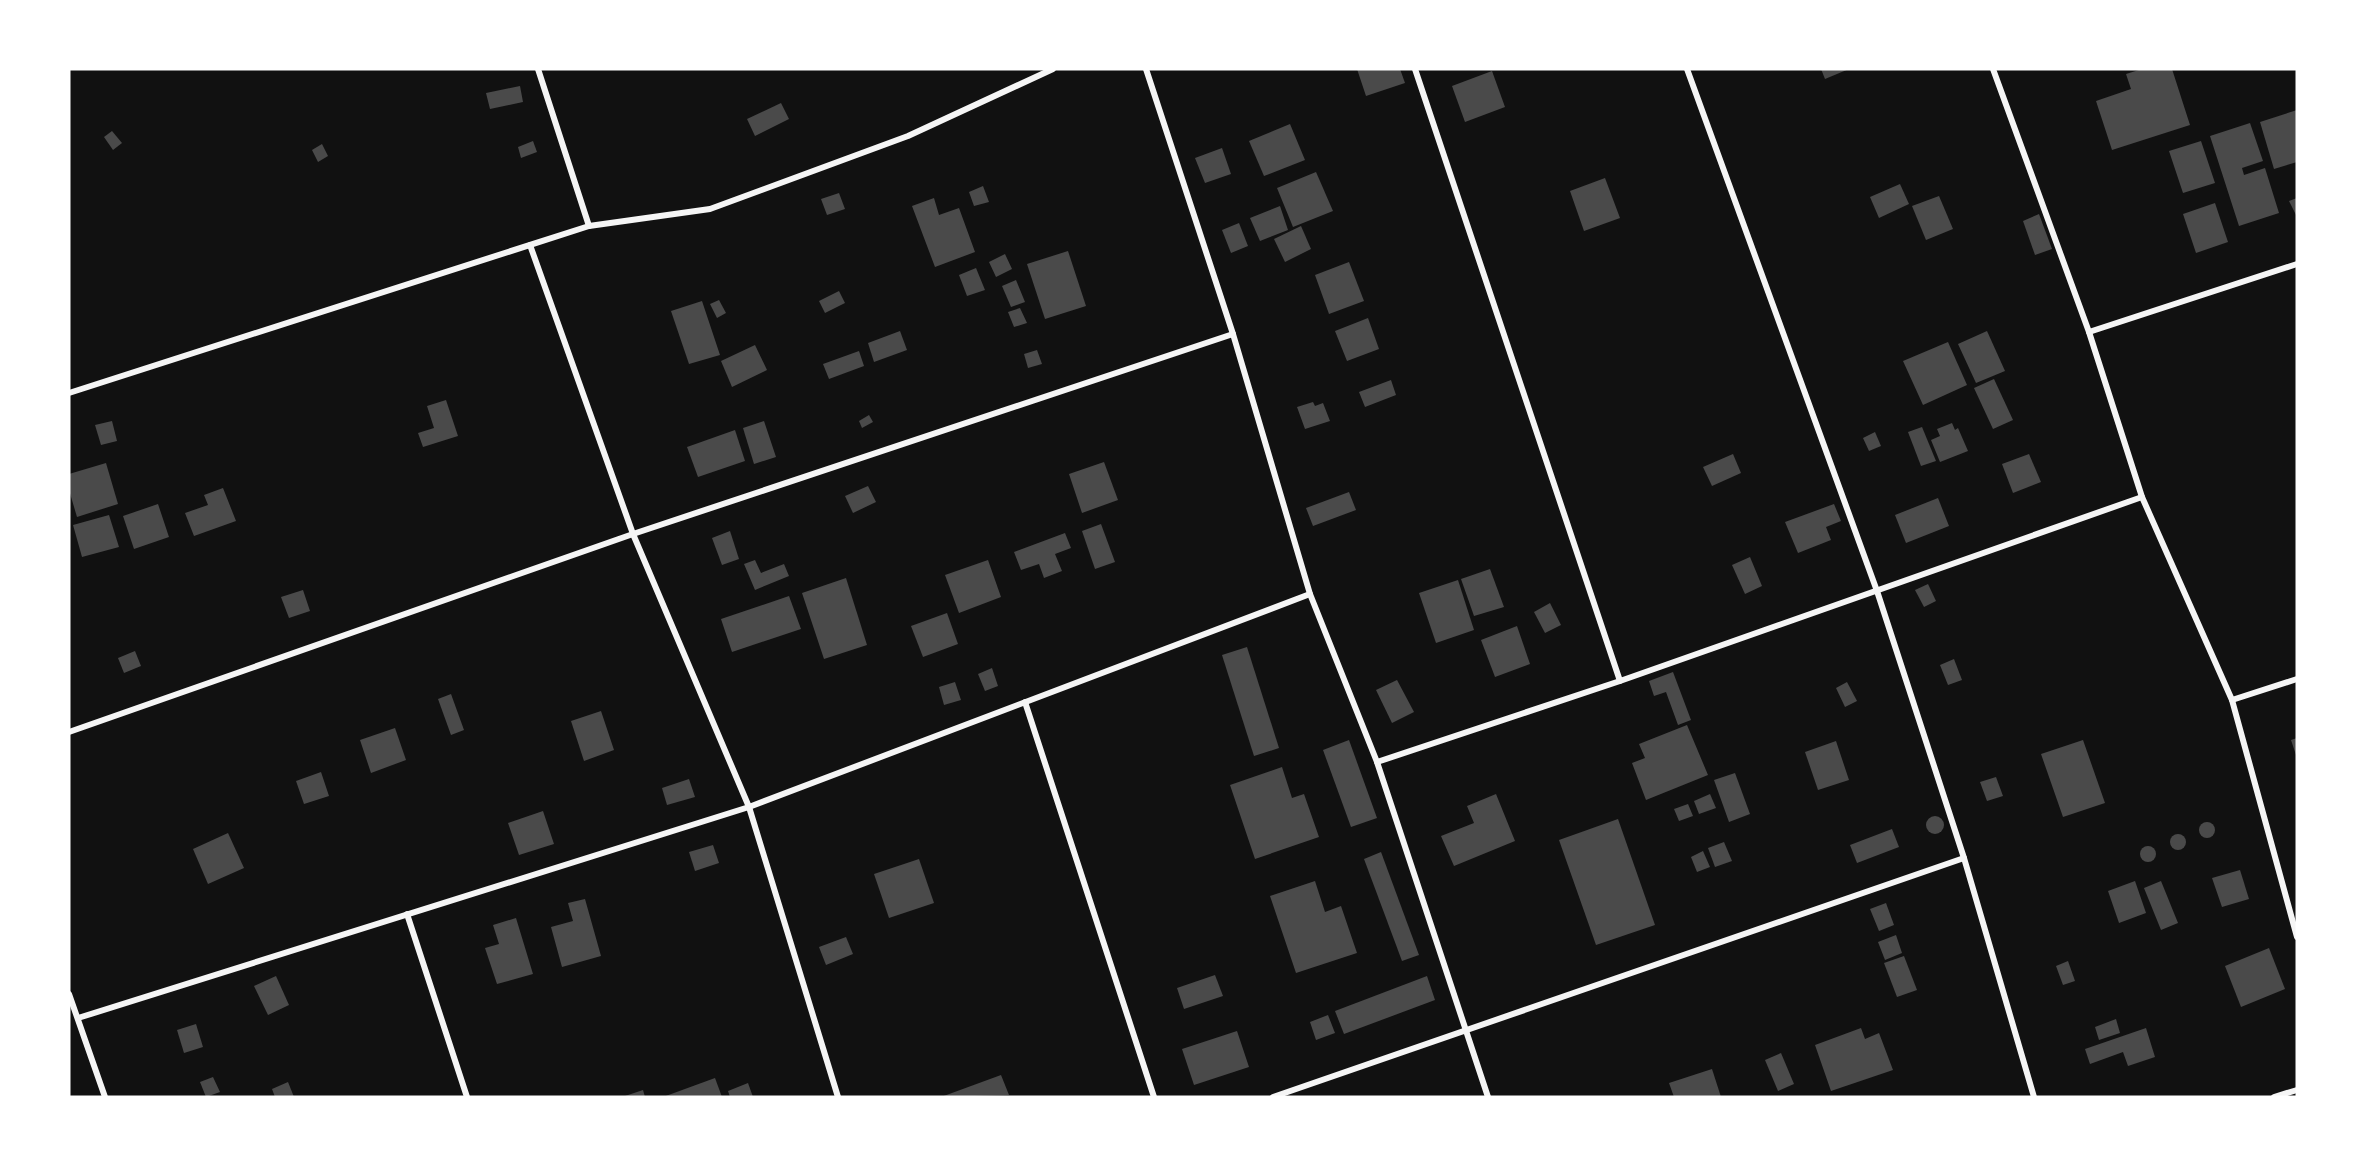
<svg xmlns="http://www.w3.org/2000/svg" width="2366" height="1166" viewBox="0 0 2366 1166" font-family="'Asap Condensed',sans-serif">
	<rect width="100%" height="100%" fill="#111"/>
	<g fill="#4a4a4a">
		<path d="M1357,69H1400L1405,83L1366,96Z"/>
		<path d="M1821,69H1849L1825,79Z"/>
		<path d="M2142,69H2172L2190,125L2112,150L2096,101L2131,89L2126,74Z"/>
		<path d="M1492,71L1505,107L1465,122L1452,86Z"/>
		<path d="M520,86L523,102L490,109L486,93Z"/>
		<path d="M781,103L789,119L755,136L747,119Z"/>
		<path d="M2297,110V162L2274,169L2260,122Z"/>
		<path d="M2250,123L2263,161L2242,168L2244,175L2265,168L2279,213L2239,226L2210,136Z"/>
		<path d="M1290,124L1305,160L1264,176L1249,141Z"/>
		<path d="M112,131L122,143L113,150L104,137Z"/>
		<path d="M533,141L537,152L521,158L518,147Z"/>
		<path d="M2201,141L2215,183L2183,193L2169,151Z"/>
		<path d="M322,144L328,156L318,162L312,150Z"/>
		<path d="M1222,148L1231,174L1205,183L1195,158Z"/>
		<path d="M1316,172L1333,211L1293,227L1277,188Z"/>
		<path d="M1605,178L1620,218L1584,231L1570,191Z"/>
		<path d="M1900,184L1909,204L1879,218L1870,197Z"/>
		<path d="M983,186L989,202L974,206L969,192Z"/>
		<path d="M839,193L845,209L827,215L821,199Z"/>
		<path d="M1939,196L1953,229L1926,240L1912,206Z"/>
		<path d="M934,198L939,215L959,208L975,252L935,267L912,206Z"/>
		<path d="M2297,198V217L2289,201Z"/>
		<path d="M2215,203L2228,242L2196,253L2183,214Z"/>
		<path d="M1280,206L1288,230L1260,241L1250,218Z"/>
		<path d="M2039,214L2052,249L2035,255L2023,221Z"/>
		<path d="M1239,223L1248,246L1231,253L1222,230Z"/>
		<path d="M1301,226L1311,249L1285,262L1274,239Z"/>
		<path d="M1068,251L1086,306L1045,319L1027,264Z"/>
		<path d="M1005,254L1012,269L996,277L989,262Z"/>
		<path d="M1349,262L1364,301L1329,314L1315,275Z"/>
		<path d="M976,268L985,290L967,296L959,275Z"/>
		<path d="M1016,280L1025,302L1011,307L1002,286Z"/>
		<path d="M839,291L845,303L825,313L819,301Z"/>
		<path d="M719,300L726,313L717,318L710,304Z"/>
		<path d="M702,301L720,355L689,364L671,311Z"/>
		<path d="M1020,308L1027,323L1014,327L1008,312Z"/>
		<path d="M1368,318L1379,349L1347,361L1335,331Z"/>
		<path d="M900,331L907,350L874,362L868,343Z"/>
		<path d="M1987,331L2005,371L1976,383L1958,344Z"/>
		<path d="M1948,342L1967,385L1923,405L1903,361Z"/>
		<path d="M755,345L767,370L732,387L721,361Z"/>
		<path d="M1037,350L1042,364L1028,368L1024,354Z"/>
		<path d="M859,351L864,366L829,379L823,364Z"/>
		<path d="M1994,379L2013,420L1993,429L1974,388Z"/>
		<path d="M1391,380L1396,395L1365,407L1359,392Z"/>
		<path d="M446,400L458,436L423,447L418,433L434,428L427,406Z"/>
		<path d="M1313,402L1315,406L1323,403L1330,421L1305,429L1297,407Z"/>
		<path d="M869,415L873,422L862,428L859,421Z"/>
		<path d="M112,421L117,441L101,445L95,425Z"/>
		<path d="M764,421L776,457L754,464L743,428Z"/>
		<path d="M1952,423L1955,430L1958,428L1968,451L1940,462L1931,440L1940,436L1937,429Z"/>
		<path d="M1922,427L1936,461L1921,466L1908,432Z"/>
		<path d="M735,430L745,461L698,477L687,447Z"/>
		<path d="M1875,432L1881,446L1869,451L1863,438Z"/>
		<path d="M1733,454L1741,473L1712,486L1703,467Z"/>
		<path d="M2029,454L2041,482L2013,493L2002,464Z"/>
		<path d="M1104,462L1118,500L1082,513L1069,474Z"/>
		<path d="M106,463L118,504L77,517L69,490V474Z"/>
		<path d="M868,486L876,502L853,513L845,496Z"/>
		<path d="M223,488L236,521L194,536L185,513L208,505L204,495Z"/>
		<path d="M1349,492L1356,510L1313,526L1306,508Z"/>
		<path d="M1938,498L1949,526L1906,543L1895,515Z"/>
		<path d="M158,504L169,537L134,549L123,516Z"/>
		<path d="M1834,504L1841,521L1826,527L1831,540L1798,553L1785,522Z"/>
		<path d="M109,515L119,547L82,557L73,525Z"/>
		<path d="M1101,524L1115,562L1095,569L1082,531Z"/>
		<path d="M730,531L739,559L722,565L712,538Z"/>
		<path d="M1065,533L1071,548L1055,554L1062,571L1044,578L1039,564L1021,570L1014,552Z"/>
		<path d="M1750,557L1762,586L1745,594L1732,565Z"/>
		<path d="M755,560L761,573L784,564L789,576L755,590L744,564Z"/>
		<path d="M988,560L1001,597L959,613L945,575Z"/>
		<path d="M1490,569L1504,607L1474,616L1461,579Z"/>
		<path d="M846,578L867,645L824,659L802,593Z"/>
		<path d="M1458,580L1474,630L1436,643L1419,593Z"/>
		<path d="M1928,584L1936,601L1924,607L1915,590Z"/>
		<path d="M303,590L310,611L289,618L281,597Z"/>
		<path d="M789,596L801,629L732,652L721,619Z"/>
		<path d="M1550,603L1561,625L1545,633L1534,612Z"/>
		<path d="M947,613L958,644L923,657L911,626Z"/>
		<path d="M1517,626L1530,664L1495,677L1481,640Z"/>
		<path d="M1247,647L1279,748L1254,756L1222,655Z"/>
		<path d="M135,651L141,666L124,673L118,658Z"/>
		<path d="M1954,659L1962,680L1948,685L1940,665Z"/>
		<path d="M992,668L998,686L985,691L978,674Z"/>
		<path d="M1673,672L1691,720L1678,725L1666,692L1654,696L1649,681Z"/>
		<path d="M1397,680L1414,712L1392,723L1376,690Z"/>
		<path d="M955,682L961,700L944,705L939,687Z"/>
		<path d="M1847,682L1857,701L1845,707L1836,688Z"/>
		<path d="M451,694L464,730L451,735L438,699Z"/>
		<path d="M601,711L614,750L584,761L571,721Z"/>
		<path d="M1687,725L1708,775L1646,800L1632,763L1645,758L1639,744Z"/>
		<path d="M395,728L406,760L371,773L360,740Z"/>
		<path d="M2297,738V758L2291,740Z"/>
		<path d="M1349,740L1377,818L1351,827L1323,750Z"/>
		<path d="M2083,740L2105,803L2063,817L2041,754Z"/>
		<path d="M1836,741L1849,780L1818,790L1805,752Z"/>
		<path d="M1282,767L1292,798L1304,794L1319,837L1255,859L1230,785Z"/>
		<path d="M321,772L329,796L304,804L296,781Z"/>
		<path d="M1735,773L1750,814L1729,822L1714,780Z"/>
		<path d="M1996,777L2003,796L1987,801L1980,782Z"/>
		<path d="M689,779L695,797L667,805L662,788Z"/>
		<path d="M1496,794L1515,841L1454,866L1441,836L1474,823L1467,806Z"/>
		<path d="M1710,794L1716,808L1699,814L1694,801Z"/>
		<path d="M1688,804L1693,816L1679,821L1674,809Z"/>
		<path d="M543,811L554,844L519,855L508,823Z"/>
		<circle cx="1935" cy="825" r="9"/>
		<path d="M1618,819L1655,925L1596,945L1559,840Z"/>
		<circle cx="2207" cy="830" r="8"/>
		<path d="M1892,829L1899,847L1857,863L1850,845Z"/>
		<path d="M228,833L244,868L208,884L193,849Z"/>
		<circle cx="2178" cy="842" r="8"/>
		<path d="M1724,842L1732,861L1715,867L1708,848Z"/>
		<path d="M713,845L719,863L695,871L689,852Z"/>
		<circle cx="2148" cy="854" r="8"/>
		<path d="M1703,851L1710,867L1697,872L1691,857Z"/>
		<path d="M1381,852L1419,955L1402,961L1364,859Z"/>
		<path d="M919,859L934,903L889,918L874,874Z"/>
		<path d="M2240,870L2249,899L2222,907L2212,878Z"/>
		<path d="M1315,881L1325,912L1341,906L1357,953L1296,973L1270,896Z"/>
		<path d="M2135,881L2146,913L2119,923L2108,891Z"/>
		<path d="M2161,881L2178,923L2161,930L2144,888Z"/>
		<path d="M585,899L601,956L562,967L551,927L573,921L568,903Z"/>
		<path d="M1886,903L1894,925L1879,931L1870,909Z"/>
		<path d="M516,918L533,974L497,984L485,948L499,944L493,925Z"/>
		<path d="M1896,935L1902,953L1885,960L1878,942Z"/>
		<path d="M846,937L853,954L826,965L819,947Z"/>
		<path d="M2269,948L2285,989L2241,1007L2225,966Z"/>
		<path d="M1904,956L1917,990L1897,997L1884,963Z"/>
		<path d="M2068,961L2075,981L2063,985L2056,966Z"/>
		<path d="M1215,975L1223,996L1184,1009L1177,988Z"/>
		<path d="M276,976L289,1005L268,1015L254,986Z"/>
		<path d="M1427,976L1435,1000L1344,1034L1335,1011Z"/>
		<path d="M1328,1015L1335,1033L1316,1040L1310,1022Z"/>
		<path d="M2116,1019L2120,1033L2099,1040L2095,1027Z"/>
		<path d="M196,1024L203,1047L184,1053L177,1030Z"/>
		<path d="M1861,1028L1865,1039L1879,1033L1893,1070L1831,1091L1815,1045Z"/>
		<path d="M2146,1028L2155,1057L2128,1066L2123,1052L2090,1064L2085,1049Z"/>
		<path d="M1237,1031L1249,1067L1194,1085L1182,1049Z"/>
		<path d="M1781,1053L1794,1084L1778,1091L1765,1060Z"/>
		<path d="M1712,1069L1721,1097H1674L1669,1083Z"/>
		<path d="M1001,1075L1009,1095L941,1097Z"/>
		<path d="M213,1077L220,1092L206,1097L200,1082Z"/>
		<path d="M715,1078L722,1097H663Z"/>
		<path d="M288,1082L294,1097H275L272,1089Z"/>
		<path d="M748,1083L753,1097H730L728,1091Z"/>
		<path d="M643,1090L645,1097H622Z"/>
	</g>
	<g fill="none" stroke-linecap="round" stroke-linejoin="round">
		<g stroke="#f5f5f5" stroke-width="6">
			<path d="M538,69L589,226"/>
			<path d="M1146,69L1233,334L1310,594L1377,762L1488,1097"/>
			<path d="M1415,69L1620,681"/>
			<path d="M1687,69L1877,591L1964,858L2034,1097"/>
			<path d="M1993,69L2089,332L2142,497L2232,700L2297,937"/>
			<path d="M530,245L633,534L749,807L838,1097"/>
			<path d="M2089,332L2297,264"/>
			<path d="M69,393L589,226L710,209L908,136L1053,69"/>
			<path d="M2232,700L2297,679"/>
			<path d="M1025,702L1154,1097"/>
			<path d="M69,732L633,534L1233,334"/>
			<path d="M1377,762L1620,681L2142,497"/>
			<path d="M407,914L467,1097"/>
			<path d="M69,994L105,1097"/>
			<path d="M78,1018L749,807L1310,594"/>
			<path d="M1273,1097L1964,858"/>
			<path d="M2274,1097L2297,1090"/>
		</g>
	</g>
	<rect width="2366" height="1166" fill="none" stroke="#ffffff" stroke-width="141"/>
</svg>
